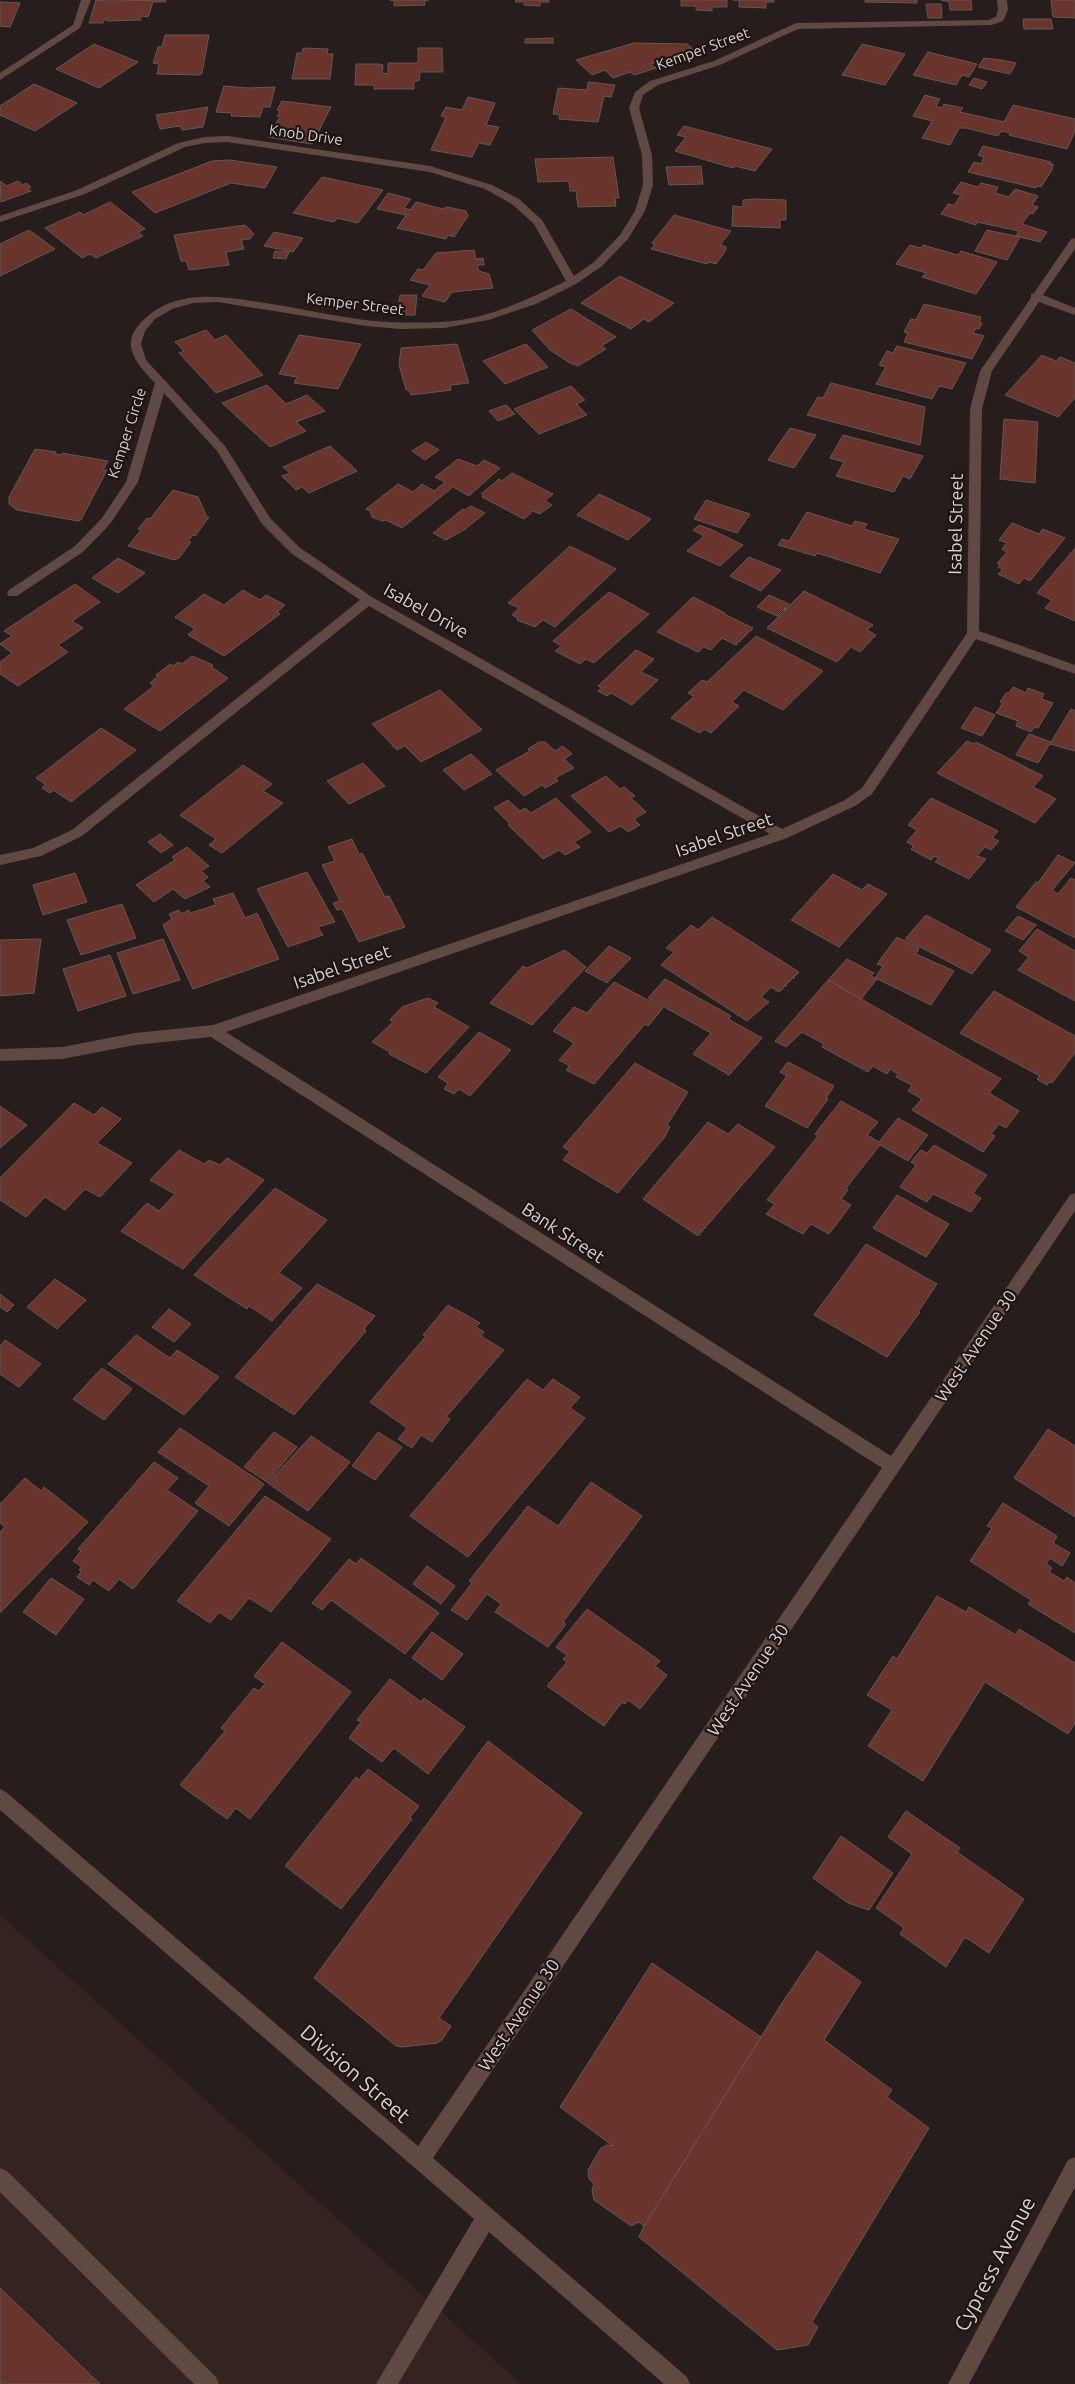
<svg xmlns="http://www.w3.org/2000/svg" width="1075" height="2384" viewBox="0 0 1075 2384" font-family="Ubuntu,sans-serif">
	<rect width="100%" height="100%" fill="#271d1c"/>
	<path fill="#342320" d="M0,1915L521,2384H0Z"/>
	<g fill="#68342c" stroke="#635755">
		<path d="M96,0L108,1L166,0L165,2H153L148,17L141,16V20L107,21L105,18L103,23H89Z"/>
		<path d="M390,0H429H425V5L394,6V0Z"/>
		<path d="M516,0H549V2H540V6L524,5V2H515Z"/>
		<path d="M681,0H727V7H712V11L696,10V6H681Z"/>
		<path d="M733,0H774V2H766V8L739,7V0Z"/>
		<path d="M865,0H917V3L865,2Z"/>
		<path d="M941,0H971L972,10H950L949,2Z"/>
		<path d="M1051,0H1075V18L1053,17Z"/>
		<path d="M0,2L20,3L10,27L0,26Z"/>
		<path d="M926,4H941L942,18H928Z"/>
		<path d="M1023,19H1051L1053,29H1024Z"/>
		<path d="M165,35H209L202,73L200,75L157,74L159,64L153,63L158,47H162Z"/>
		<path d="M553,38V43H525V39Z"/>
		<path d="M634,43L687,44L698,53L681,59L672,60L669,58L650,64L656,68L634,75L630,72L613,78L605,70L592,75L576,60Z"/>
		<path d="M94,44L138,62L99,88L56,69Z"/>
		<path d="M862,44L905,54L885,85L842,75Z"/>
		<path d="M303,48L328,49L327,54H333L330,79H292L297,53H302Z"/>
		<path d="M418,48H442L443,72H420L419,81H414V89H374V85H355L356,64H379L383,65L382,73L388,74V63H418Z"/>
		<path d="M928,52L977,64L969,77L962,75L956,85L913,75Z"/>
		<path d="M984,58L1001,60L1016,63L1010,74L978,67Z"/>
		<path d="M974,78L987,82L982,89L969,85Z"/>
		<path d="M588,82L615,85L611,97L604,96L598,122L559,119L560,115L553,114L558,88L587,90Z"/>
		<path d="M34,84L77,103L35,131L0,115V106Z"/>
		<path d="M224,86L248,88L275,87L270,107H263L260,117L231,116L232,113L216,112Z"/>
		<path d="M925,95L940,99L936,106L942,108L944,104L963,108L960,112L1004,122L1013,105L1075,119V131L1067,149L1009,135L1010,133L1001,131L998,136L966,128H959L950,145L922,138L932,121L913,116Z"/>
		<path d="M468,97L495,103L486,125L499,127L490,145L479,143L472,157L431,150L446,117L441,116L446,107L462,110Z"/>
		<path d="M282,101L331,107L312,144L268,137L280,117L277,116L280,111L277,110Z"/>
		<path d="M208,107L203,127L182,130L180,126L160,129L156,115Z"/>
		<path d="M684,126L772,149L755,171L735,166L733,168L675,151L686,137L677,135Z"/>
		<path d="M983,146L1051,162L1050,164H1053L1052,170L1041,187L1037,186L1036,188L968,172L974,162L981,164L984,157L978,155Z"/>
		<path d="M613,157L619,198H615L616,206L578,207L576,191H570L569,181L538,182L535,159Z"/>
		<path d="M230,160L277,167L265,188L231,183L155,213L132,192L212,161Z"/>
		<path d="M701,166L703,184L669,185L666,167Z"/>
		<path d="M322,177L383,190L358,223L337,218L334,222L293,213Z"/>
		<path d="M0,181L7,186L18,181L23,185L26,183L31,187L27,189L31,191L1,202Z"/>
		<path d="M961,182L978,187L981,183L998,187L995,193L1009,197L1015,189L1038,196L1032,205L1038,207L1033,214L1030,213L1022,224L1047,232L1040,242L1016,236L1019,231L977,222L976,225L941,214L948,204L954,205L961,195L953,193Z"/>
		<path d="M388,193L411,199L404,208L410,210L416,202L443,209L447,207L466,211L468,216L454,237L448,235L446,239L397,228L406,215L377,209Z"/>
		<path d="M756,199L786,200V220H780V228L732,226L733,206L743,207V200Z"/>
		<path d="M110,202L145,229L138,232L143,236L96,258L90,254L82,258L45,228L80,212L83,215Z"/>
		<path d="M674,215L731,231L720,245L726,247V250L716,264L709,262L707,264L651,249L655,244L652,243Z"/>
		<path d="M245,225L254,234L250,239L241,240L244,249L226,252L229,265L189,270L186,261H181L174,235Z"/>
		<path d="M29,230L55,249L0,276V244Z"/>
		<path d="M987,230L1020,237L1007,260L975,251Z"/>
		<path d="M274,232L303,238L293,252L264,246Z"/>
		<path d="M910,245L921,248L923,245L958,255L961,251L997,262L976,294L922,277L926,273L896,264Z"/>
		<path d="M474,250L476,259L483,258L484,265H477L479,271L489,274L493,288L452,292L445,302L422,296L430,285L410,280L418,269L423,270L436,253Z"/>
		<path d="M275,251L289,252L286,259L273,258Z"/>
		<path d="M620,276L674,303L649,322L644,319L631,329L581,303Z"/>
		<path d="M400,295H417L415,315H397Z"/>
		<path d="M924,304L981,317L979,322L982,323L979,329L976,328L973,333L984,336L972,359L904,342L908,333L904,332L911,319L916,320Z"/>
		<path d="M571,309L616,337L601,346L606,349L578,366L570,363L550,350L532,330Z"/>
		<path d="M206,330L215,340L226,335L263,375L216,393L179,353L184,351L175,342Z"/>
		<path d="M299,335L361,344L338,389L294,383L297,377L279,374Z"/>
		<path d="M457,344L469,383L450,385L451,390L411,395L409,390H406L399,365L401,348Z"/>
		<path d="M526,344L548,367L505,384L483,361Z"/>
		<path d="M897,346L966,363L952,389L939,386L932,399L876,384L886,367L879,365L887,351L893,353Z"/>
		<path d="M1042,355L1056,361L1060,357L1075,363V398L1058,417L1005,395Z"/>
		<path d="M831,383L925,407L920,445L807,415L818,397L823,398Z"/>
		<path d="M267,385L286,404L307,395L325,411L296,422L306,431L270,447L222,403Z"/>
		<path d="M571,386L585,400L576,404L587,415L539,434L514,409Z"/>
		<path d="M506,405L515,414L498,421L489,411Z"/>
		<path d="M1004,419L1038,422L1035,483L1000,479Z"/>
		<path d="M790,428L816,435L794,468L768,460Z"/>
		<path d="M843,435L923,456L910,479L903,476L894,492L836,476L844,462L830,458Z"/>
		<path d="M426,442L439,450L425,460L412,451Z"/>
		<path d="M330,446L357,471L309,493L302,487L296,490L282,476L290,473L283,467Z"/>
		<path d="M35,449L56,452L55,454L61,455L62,453L108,461L103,470H107L81,520L78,521L17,510L9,504V497Z"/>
		<path d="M458,459L477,466L484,460L500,468L469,496L453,487L402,528L386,520L382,521L372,517L370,511L366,509L398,484L413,492L422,484L434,491L445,482L435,477Z"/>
		<path d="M512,473L553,494L545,501L552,505L540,514L533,511L524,519L482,497L484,496L481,494L499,479L502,481Z"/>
		<path d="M173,490L198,497L207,517H209L195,536L193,535L188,541L191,542L179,558L174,560L128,546L141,530L138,529L147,518L150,519Z"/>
		<path d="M599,494L651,519L628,540L577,515Z"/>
		<path d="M706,500L750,514L737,533L694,519Z"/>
		<path d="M471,506L485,513L464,530L446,540L433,533L463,509L465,510Z"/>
		<path d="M807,512L852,526L855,521L867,524L864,529L899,539L880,573L817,553L815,556L778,545L782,539L789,541Z"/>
		<path d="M1012,523L1039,534L1043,529L1065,538L1030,581L1024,578L1019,584L998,574L1003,569L998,567L1000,564L997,563L1007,552L1002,549L1007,543L999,540Z"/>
		<path d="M699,525L710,529L743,545L720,566L687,551L704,536L693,530Z"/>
		<path d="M570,546L616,569L555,627L543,620L535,627L517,620L518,618L512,615L519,608L508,603Z"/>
		<path d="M1075,548V621L1045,608L1052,600L1037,593Z"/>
		<path d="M749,557L781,570L761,591L730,576Z"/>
		<path d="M118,558L145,573L118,593L92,578Z"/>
		<path d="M75,584L100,602L72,621L83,628L58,645L68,652L18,686L0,674V662L12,653L0,644L12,636L4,631Z"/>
		<path d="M243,590L260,600L266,595L285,605L277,612L280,614L224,656L188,635L195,629L175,617L204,594L224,605Z"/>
		<path d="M804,591L873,625L867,630L876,635L860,652L851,647L837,662L767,628Z"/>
		<path d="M609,592L649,614L594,663L586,659L580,664L555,651L561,646L553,641Z"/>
		<path d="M769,595L789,604L777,616L757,607Z"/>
		<path d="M693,597L725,613L724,614L753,628L736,645L722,638L711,650L704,647L698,652L657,632Z"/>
		<path d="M756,636L823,671L783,710L744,690L732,702L739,706L711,733L704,729L700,733L671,718L694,696L688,693L702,680L707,682Z"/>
		<path d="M636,650L654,659L641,672L658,680L632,705L611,693L607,696L598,691L602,688L598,686Z"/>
		<path d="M192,656L213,665L211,667L228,678L160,731L124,709L154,686L150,683L158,676L156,675L170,664L173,666L178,662L182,664Z"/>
		<path d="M1013,687L1026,693L1028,688L1044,694L1041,699L1053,703L1038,728L1034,727L1031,732L1016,726L1018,721L996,713L1003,703L1000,702L1006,693H1009Z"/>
		<path d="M440,690L482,730L421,762L405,746L397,750L372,724Z"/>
		<path d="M975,707L995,715L982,736L961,728Z"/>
		<path d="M1071,709L1075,711V751L1050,744Z"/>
		<path d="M101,728L136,750L71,802L53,790L50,793L42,788L46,785L36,778Z"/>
		<path d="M1029,734L1051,742L1038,763L1016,755Z"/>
		<path d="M967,741L974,744L976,742L1043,776L1033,787L1056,799L1035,823L937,773Z"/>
		<path d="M539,742H545L555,751L563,746L572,754L564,759L574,768L555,778L558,781L545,788L542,785L524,796L496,770L530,751L528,749Z"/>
		<path d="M471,754L492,774L464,790L443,770Z"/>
		<path d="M363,763L385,786L349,804L327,781Z"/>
		<path d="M243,765L272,784L263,791L283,803L222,853L209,845L216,839L180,815Z"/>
		<path d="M606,776L620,789L624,787L635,796L631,798L646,812L634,819L640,825L628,832L621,826L609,832L571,796Z"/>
		<path d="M556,798L591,832L574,842L580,847L565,855L559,850L543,859L508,825L510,824L494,808L508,800L520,811L525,808L531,813Z"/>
		<path d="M931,798L998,831L992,838L999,841L991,850L985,847L977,856L986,859L969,879L935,862L939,858L934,856L931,860L911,849L914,846L907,842L917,830L908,825Z"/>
		<path d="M160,834L173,845L161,853L148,842Z"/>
		<path d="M352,839L359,854L362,853L385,897L389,896L405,927L359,942L342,909L337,910L333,903L340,901L322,865L335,861L328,847Z"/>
		<path d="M187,847L209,866L201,871L208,877L203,881L210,887L185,899L173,889L154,902L136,885L175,860L172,857Z"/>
		<path d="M1058,855L1075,863L1052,890L1058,894L1071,878L1075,880V938L1016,907L1036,882L1038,883Z"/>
		<path d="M307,872L335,922L318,927L323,935L288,947L257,889Z"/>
		<path d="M75,873L87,902L43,915L33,885Z"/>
		<path d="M833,874L862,890L868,884L887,894L839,947L791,920Z"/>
		<path d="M233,893L245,918L257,913L279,959L193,989L163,925L172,919L169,914L179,910L181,914L189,910L190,913L216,905L213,899Z"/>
		<path d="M122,904L136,938L81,955L67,920Z"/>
		<path d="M926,915L991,950L972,974L905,939Z"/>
		<path d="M1018,916L1036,925L1023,940L1005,931Z"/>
		<path d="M712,917L799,972L779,992L771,987L761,997L769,1002L747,1021L661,965L674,952L666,948L691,925L698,930Z"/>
		<path d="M1037,929L1075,951V1001L1018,970L1029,957L1019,951Z"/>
		<path d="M897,937L919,948L916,954L954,971L931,1005L875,978L883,966L877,964Z"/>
		<path d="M41,939L34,993L0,996V940Z"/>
		<path d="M163,939L180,980L133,994L117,953Z"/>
		<path d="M609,946L631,958L607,983L585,971Z"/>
		<path d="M565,950L586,967L532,1025L490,1003L523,966L527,968Z"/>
		<path d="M110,955L126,996L78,1011L63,969Z"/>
		<path d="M847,959L874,973L871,976L877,979L861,999L828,980Z"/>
		<path d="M665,979L731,1016L728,1019L762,1038L729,1075L693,1054L711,1033L648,998Z"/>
		<path d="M828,980L1001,1079L989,1093L1019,1111L1006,1128L999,1124L991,1134L995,1136L983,1152L912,1110L922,1099L908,1091L912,1085L896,1077L898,1074L890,1069L887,1074L873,1066L868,1072L822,1047L824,1044L802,1032L786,1047L775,1041Z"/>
		<path d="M614,982L663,1008L648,1026L645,1024L594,1084L566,1070L570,1066L559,1060L574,1043L553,1031L574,1007L587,1013Z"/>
		<path d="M994,991L1075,1036V1053L1052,1083L1049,1082L1047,1085L1037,1079L1040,1076L960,1033Z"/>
		<path d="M428,998L438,1003L434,1007L469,1027L426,1073L389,1054L390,1052L372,1042L393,1022L390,1020L402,1007Z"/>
		<path d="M479,1032L511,1050L470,1096L459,1089L454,1094L444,1089L448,1083L438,1077Z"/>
		<path d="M788,1062L834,1086L826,1098L828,1099L807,1128L765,1106L787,1076L780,1072Z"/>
		<path d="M635,1063L688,1092L667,1125L670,1127L664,1138L618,1193L563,1160L570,1151L563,1147Z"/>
		<path d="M841,1101L878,1122L867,1135L879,1142L898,1118L928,1135L908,1161L880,1145L846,1188L848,1190L841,1199L851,1205L829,1234L811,1224L803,1234L766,1214L775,1204L767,1200L818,1136L815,1134Z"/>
		<path d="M74,1103L94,1115L102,1107L121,1119L97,1143L132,1163L100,1197L85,1189L65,1210L45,1197L26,1217L0,1200V1178Z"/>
		<path d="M0,1106L27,1125L0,1148Z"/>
		<path d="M708,1122L728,1134L738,1124L775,1147L698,1236L643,1199Z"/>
		<path d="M934,1145L987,1175L973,1193L981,1198L971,1212L933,1194L927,1202L900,1187L916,1165L911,1162L921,1150L927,1153Z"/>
		<path d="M179,1150L204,1164L209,1160L220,1165L227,1158L264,1180L183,1269L121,1231L147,1203L159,1211L175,1194L150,1180Z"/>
		<path d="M275,1188L327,1220L279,1273L302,1288L272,1321L249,1306L247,1309L194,1275Z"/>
		<path d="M897,1195L949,1224L926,1257L873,1228Z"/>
		<path d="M866,1244L937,1284L918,1312H920L887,1357L814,1315Z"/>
		<path d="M55,1279L86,1300L57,1329L27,1307Z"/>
		<path d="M317,1284L375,1316L364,1329L366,1331L294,1415L235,1377Z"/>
		<path d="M0,1294L14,1305L7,1312L0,1307Z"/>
		<path d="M448,1305L480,1323L476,1327L484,1332L481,1336L504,1350L446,1417L450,1419L432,1442L421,1435L412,1448L398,1439L407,1428L370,1402L426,1336L423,1335Z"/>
		<path d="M169,1309L191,1324L174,1342L152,1327Z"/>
		<path d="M136,1335L170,1358L177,1350L219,1377L184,1415L108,1364Z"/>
		<path d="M5,1340L41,1364L19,1387L0,1374V1346Z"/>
		<path d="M102,1368L132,1389L104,1420L73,1399Z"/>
		<path d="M527,1379L543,1390L553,1379L580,1397L570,1408L585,1418L468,1557L410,1516Z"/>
		<path d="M180,1428L264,1484L229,1526L195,1503L209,1486L158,1452Z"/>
		<path d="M1048,1429L1075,1446V1517L1014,1478Z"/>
		<path d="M274,1432L297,1447L267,1482L244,1467Z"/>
		<path d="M378,1432L402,1447L375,1480L352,1466Z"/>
		<path d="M311,1436L350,1462L308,1511L268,1483Z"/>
		<path d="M154,1462L178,1478L167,1490L198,1511L133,1589L119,1579L109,1591L93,1580L89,1585L77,1577L82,1571L79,1570L82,1567L73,1561L81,1551L78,1549Z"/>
		<path d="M25,1478L41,1491L44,1487L88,1522L0,1613V1532L5,1527L0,1523V1504Z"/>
		<path d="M591,1482L642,1516L563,1622L566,1624L548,1647L495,1612L501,1604L487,1594L467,1620L451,1610L472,1583L469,1581L528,1506L558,1526Z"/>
		<path d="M265,1496L331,1539L271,1612L249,1598L231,1620L219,1612L210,1623L177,1601Z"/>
		<path d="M1003,1503L1057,1536L1053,1543L1070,1553L1062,1566L1050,1558L1046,1564L1052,1568L1049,1572L1064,1581L1067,1577L1075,1583V1633L1028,1604L1031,1600L970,1561L992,1528L987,1526Z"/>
		<path d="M361,1558L439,1613L405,1654L331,1600L322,1610L312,1603L349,1559L356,1564Z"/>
		<path d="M427,1566L455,1586L441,1604L413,1584Z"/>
		<path d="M51,1578L84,1599L56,1635L23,1612Z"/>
		<path d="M937,1596L966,1612L969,1607L1016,1635L1019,1629L1075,1663V1723L1068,1734L985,1682L923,1781L868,1746L892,1710L867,1695L893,1656L897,1659Z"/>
		<path d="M587,1609L660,1661L655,1666L667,1675L640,1709L628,1700L625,1704L622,1702L604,1726L547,1686L567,1662L563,1659L567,1655L556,1647Z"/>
		<path d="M432,1632L463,1654L442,1680L412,1658Z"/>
		<path d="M282,1642L351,1692L250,1819L236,1808L227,1819L180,1785L225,1731L221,1728L254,1688L259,1691L265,1684L254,1676Z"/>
		<path d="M390,1679L421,1702L424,1698L465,1727L428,1774L394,1748L382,1762L349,1738L361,1722L357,1720Z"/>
		<path d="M488,1741L582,1813L439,2018L451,2026L442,2040L437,2043L402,2047L396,2046L314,1978Z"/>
		<path d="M368,1769L419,1806L410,1817L412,1819L341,1909L285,1866L356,1777L359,1780Z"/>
		<path d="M906,1811L960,1848L957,1852L1024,1899L989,1953L965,1937L946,1967L900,1934L904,1928L876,1908L912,1854L888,1837Z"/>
		<path d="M841,1836L893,1873L869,1910L848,1903L813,1878Z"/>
		<path d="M817,1951L861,1982L824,2040L892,2090L887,2097L929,2128L812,2322L818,2327L808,2345L777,2350L639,2237L644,2226L780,2006Z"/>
		<path d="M652,1963L761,2037L644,2226L639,2222L631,2226L594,2200L592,2190L594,2184L589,2179L588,2170L601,2148L607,2145L613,2146L560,2107Z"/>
		<path d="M0,2288L100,2384H0Z"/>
	</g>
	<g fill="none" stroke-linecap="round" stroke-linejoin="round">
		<g fill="#604843" fill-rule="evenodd">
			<path d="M81,0H91L80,28L0,80V73L73,25Z"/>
			<path d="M997,0H1007L1008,10L1003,21L992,25L798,29L720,65L658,85L643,95L639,108L652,155L653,185L645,211L628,239L602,266L576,284L536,304L488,320L444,328L401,329L366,326L218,302L193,303L172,309L155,319L145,331L141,344L146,360L225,446L270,518L299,547L372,597L782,829L845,800L862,788L967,633L970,409L980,371L1031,298V294L1034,293L1071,239L1075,238V249L1043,295L1075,308V315L1039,302L992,371L982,409L979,631L1075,665V674L976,639L872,794L855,806L787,838L226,1032L891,1456L1070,1195L1075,1193V1211L433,2158L687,2377L690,2384H664L489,2232L398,2384H376L474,2219L0,1810V1789L6,1792L418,2146L882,1468L211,1037L135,1045L62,1059L0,1061V1049L62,1047L135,1033L213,1025L770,834L369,606L82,836L41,856L0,865V855L33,848L72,830L360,600L291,553L262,524L217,451L164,393L138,482L110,524L83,552L17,596H9L7,593L9,590L75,546L102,518L126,482L155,383C140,367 120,347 138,326C172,285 226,297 272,304C303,309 334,316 365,320C391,323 416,323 441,322C485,320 527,300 566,281L534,224L512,204L485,189L430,172L227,142L205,143L185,147L85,194L0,222V216L77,190L178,143L205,137L227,136L430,166L492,185L519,199L542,220L574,276L594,262L620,235L635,211L643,185L642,155L629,108L635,92L650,81L714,61L796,23L988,20L996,17L998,10Z"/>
			<path d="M1075,2157V2187L969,2384H948L1068,2160Z"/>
			<path d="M0,2168L7,2171L216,2377L219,2384H194L0,2192Z"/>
		</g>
	</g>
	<g text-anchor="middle" stroke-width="4.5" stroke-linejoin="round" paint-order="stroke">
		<g font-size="15" fill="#d7d0cf" stroke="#1e1412">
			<text transform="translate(703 49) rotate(-20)" y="5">Kemper Street</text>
			<text transform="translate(306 135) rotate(8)" y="5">Knob Drive</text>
			<text transform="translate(355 304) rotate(7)" y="5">Kemper Street</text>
			<text transform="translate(127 433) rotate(-72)" y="5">Kemper Circle</text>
		</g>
		<g font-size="18" fill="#d7d0cf" stroke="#1e1412">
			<text transform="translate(956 524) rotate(-89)" y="6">Isabel Street</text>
			<text transform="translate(426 611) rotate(29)" y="6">Isabel Drive</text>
			<text transform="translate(724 835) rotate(-19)" y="6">Isabel Street</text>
			<text transform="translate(342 967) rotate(-19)" y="6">Isabel Street</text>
			<text transform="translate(563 1233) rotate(33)" y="6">Bank Street</text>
			<text transform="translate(976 1346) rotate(-56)" y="6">West Avenue 30</text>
			<text transform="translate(748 1680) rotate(-56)" y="6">West Avenue 30</text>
			<text transform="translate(519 2015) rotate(-56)" y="6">West Avenue 30</text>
		</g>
		<g font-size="21" fill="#d7d0cf" stroke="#1e1412">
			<text transform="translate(355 2074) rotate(41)" y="7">Division Street</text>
			<text transform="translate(995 2264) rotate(-62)" y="7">Cypress Avenue</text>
		</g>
	</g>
</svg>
